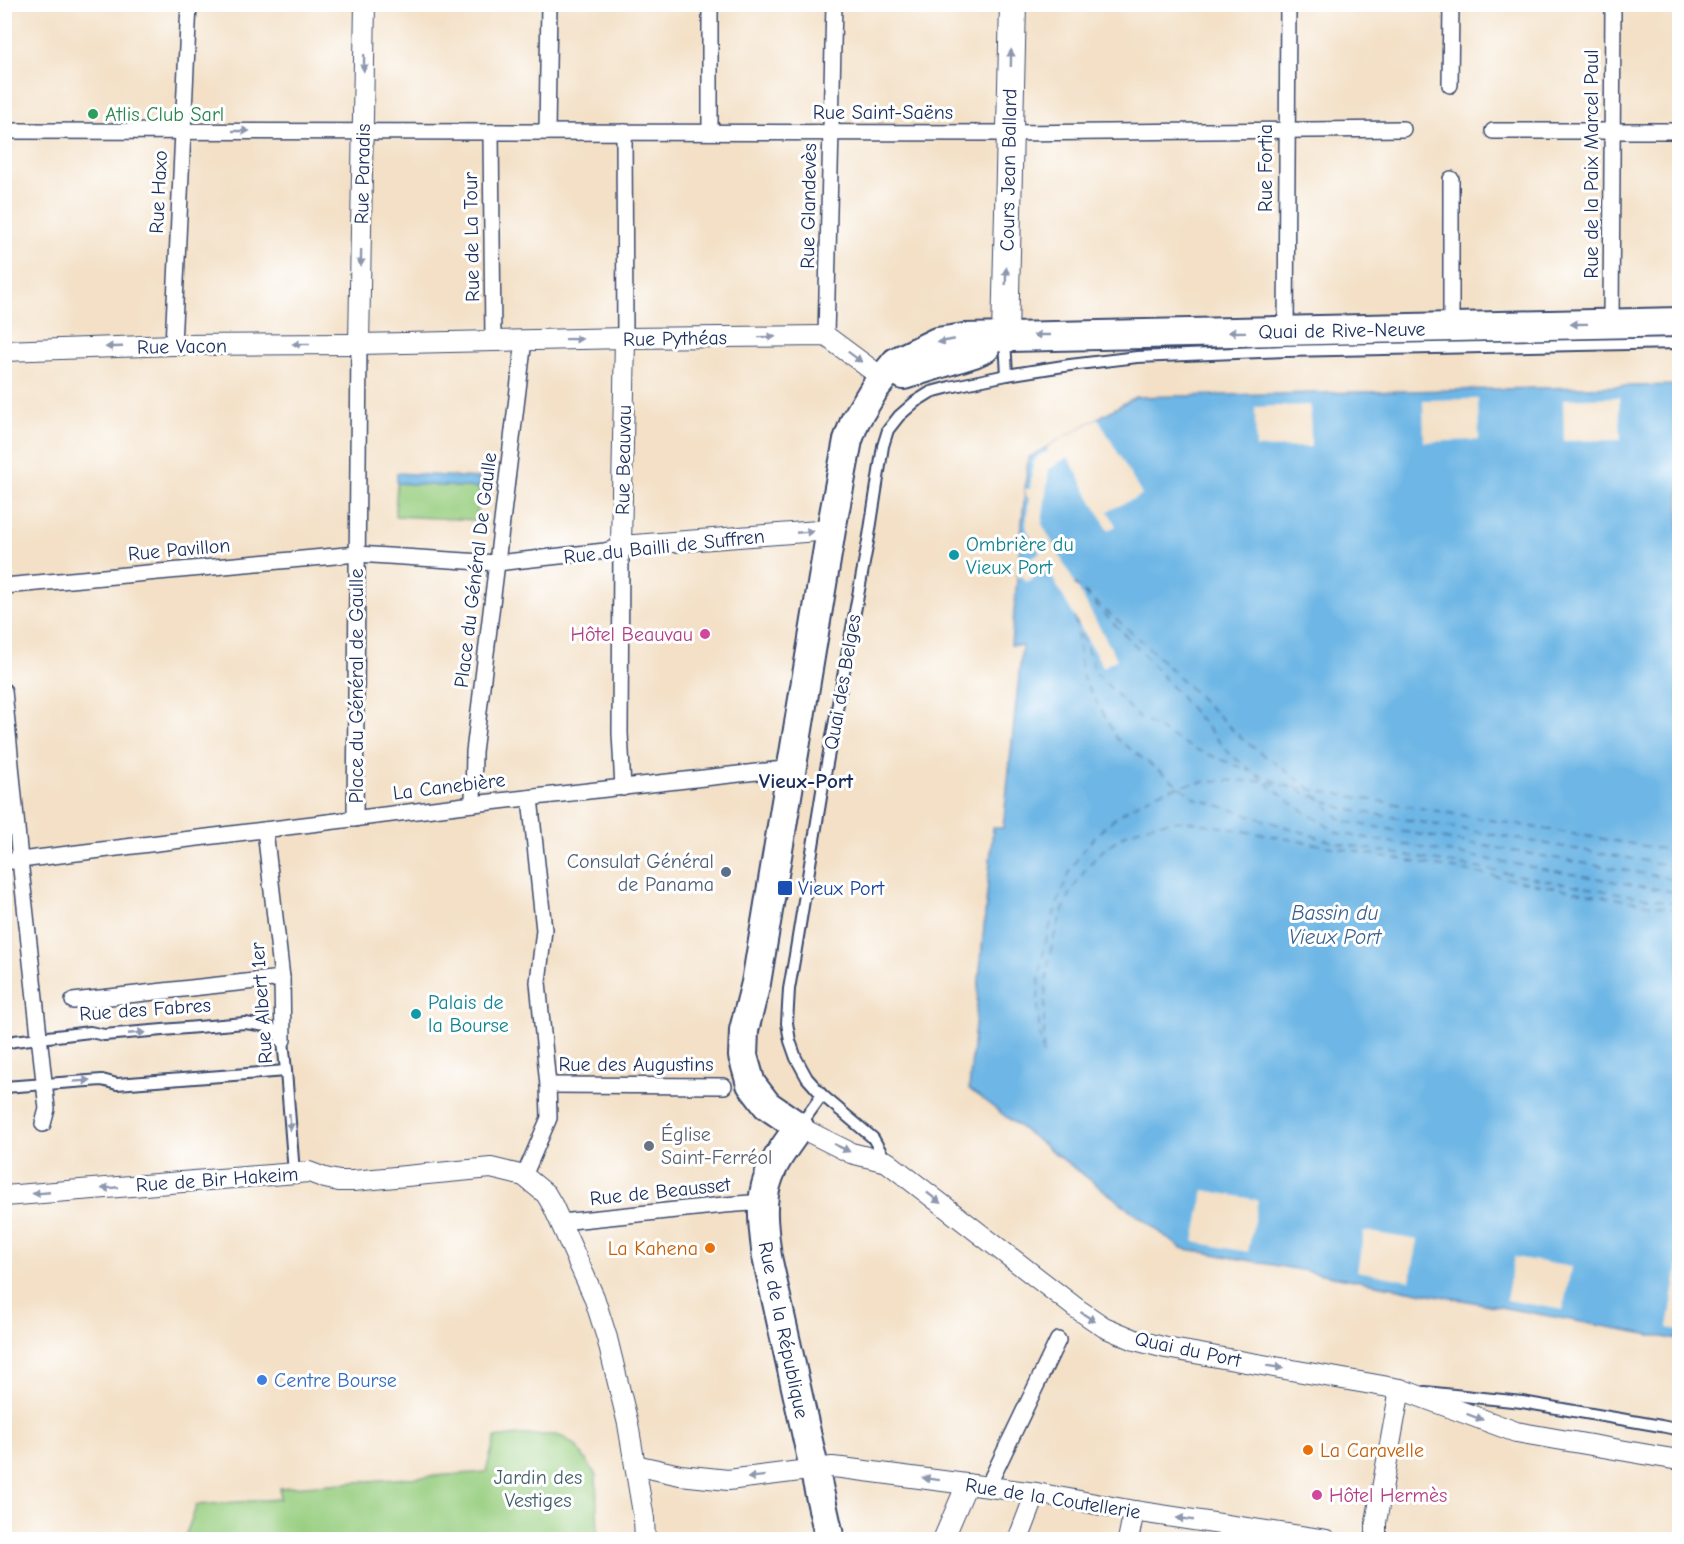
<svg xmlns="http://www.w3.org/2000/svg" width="1684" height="1544" viewBox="0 0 1684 1544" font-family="'Comic Neue',sans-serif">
	<rect width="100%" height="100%" fill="#fff"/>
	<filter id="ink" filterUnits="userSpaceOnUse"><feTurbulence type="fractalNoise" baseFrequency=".0167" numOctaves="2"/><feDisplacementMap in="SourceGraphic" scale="12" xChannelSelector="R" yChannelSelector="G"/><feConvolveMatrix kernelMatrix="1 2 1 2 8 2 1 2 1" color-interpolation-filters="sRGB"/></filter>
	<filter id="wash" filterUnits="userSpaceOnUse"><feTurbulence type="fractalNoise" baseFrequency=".008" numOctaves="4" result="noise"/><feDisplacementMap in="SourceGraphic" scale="24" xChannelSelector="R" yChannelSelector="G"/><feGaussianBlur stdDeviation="1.35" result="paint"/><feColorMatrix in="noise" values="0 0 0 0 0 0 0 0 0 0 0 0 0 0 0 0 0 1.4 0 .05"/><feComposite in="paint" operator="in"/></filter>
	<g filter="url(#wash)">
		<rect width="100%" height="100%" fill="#f3e0c6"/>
		<g fill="#99cf81" stroke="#5a7f70" stroke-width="1.5">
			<path d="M397,483L479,488L477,520L395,516Z"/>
			<path d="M519,1435H556L565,1438L577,1447L596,1475L598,1539H184L197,1505L280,1499V1488L486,1472L495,1438Z"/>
		</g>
		<g fill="#6db6e5" stroke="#4472a2" stroke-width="1.5">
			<path d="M1679,385V1340L1181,1248L969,1089L993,828H1003L1022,646L1011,645L1028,458L1135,397Z"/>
			<path d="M397,473L479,478V488L397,483Z"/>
		</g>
		<g fill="#f3e0c6">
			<path d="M1619,397L1621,440L1564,441L1563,399Z"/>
			<path d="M1478,399L1479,440L1424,442L1423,400Z"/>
			<path d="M1310,405L1311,447L1256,448L1255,407Z"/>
			<path d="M1098,418L1142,495L1108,511L1116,526L1108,530L1068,457L1049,469L1042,524L1117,659L1103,667L1048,570L1026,582L1022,576L1017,578L1019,562L1023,561L1040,553L1027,530L1026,524L1029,498L1025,496V489H1030L1033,463L1038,456L1048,451L1047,447Z"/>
			<path d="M1204,1190L1258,1200L1248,1252L1194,1242Z"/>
			<path d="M1364,1231L1418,1240L1410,1281L1357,1271Z"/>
			<path d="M1514,1257L1571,1267L1563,1310L1506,1300Z"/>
			<path d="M1678,1266H1680L1679,1330L1668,1328Z"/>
		</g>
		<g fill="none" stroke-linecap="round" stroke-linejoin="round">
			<g stroke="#385e8d" stroke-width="1.5" stroke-dasharray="8 6" stroke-linecap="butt">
				<path d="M1074,583L1138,648L1231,755L1263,780"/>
				<path d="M1084,592L1144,643L1243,740L1307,786L1342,821L1680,880"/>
				<path d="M1075,618L1083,678L1117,739L1195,798L1336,843L1680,904"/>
				<path d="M1076,621L1096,673L1138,717L1192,748L1250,771"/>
				<path d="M1257,774L1278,782"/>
				<path d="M1266,783L1293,804L1338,833L1680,893"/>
				<path d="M1285,785L1345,809L1680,867"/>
				<path d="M1043,1051C1045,1016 1044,979 1052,945C1070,872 1114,815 1194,822L1680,910"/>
				<path d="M1043,1055C1033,999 1039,955 1058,902C1063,889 1067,876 1074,864C1090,837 1117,814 1144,800C1152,796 1161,791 1169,789C1199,780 1229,780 1260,781L1680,852"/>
			</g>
		</g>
	</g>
	<g filter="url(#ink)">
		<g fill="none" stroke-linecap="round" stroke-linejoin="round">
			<defs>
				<g id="service">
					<path d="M1005,340L1007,375"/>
					<path d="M4,1044L14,1041L90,1032L104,1035L245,1023L266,1026L275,1031L283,1040L286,1071L294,1173"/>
					<path d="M4,1087L102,1080L117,1084L286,1071"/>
					<path d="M799,1127L822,1095"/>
					<path d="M886,1161L873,1138L822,1095L807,1078L796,1058L790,1041L787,1023L789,989L795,955L823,785L869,536L883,446L888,430L899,416L915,402L931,392L950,387L1007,375L1070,365L1137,357L1285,351L1680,343"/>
					<path d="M1425,1392L1522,1402L1661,1426L1680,1430"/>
				</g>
				<g id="pedestrian">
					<path d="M710,4V132"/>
					<path d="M1450,85L1451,4"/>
					<path d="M4,131L1009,133L1403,129"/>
					<path d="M1493,131H1680"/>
					<path d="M491,132L493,341"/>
					<path d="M547,132L549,4"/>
					<path d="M624,132L625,338"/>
					<path d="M1451,179V327"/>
					<path d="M1611,323L1613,4"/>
					<path d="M1286,331L1288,4"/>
					<path d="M826,336L834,4"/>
					<path d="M173,345L189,4"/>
					<path d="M4,586L357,554L497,563L605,551L621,546L620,733L623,788"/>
					<path d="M4,691L20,860L47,1109L43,1124"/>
					<path d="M473,804L474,752L524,340"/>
					<path d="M355,819L359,344"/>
					<path d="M265,830L282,978L283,1040"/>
					<path d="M4,862L473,804L792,768"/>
					<path d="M73,1001L282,978"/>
					<path d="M548,1085L724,1086"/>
					<path d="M524,1176L549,1118L548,1085L538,982L544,930L530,798"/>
					<path d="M561,1222L724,1205L764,1202"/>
					<path d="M988,1486L1058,1340"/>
				</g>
				<g id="minor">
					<path d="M625,338L621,546L831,530"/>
					<path d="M359,344L365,4"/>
					<path d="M4,351L173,345L359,344L625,338L826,336L884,379"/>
					<path d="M799,1127L851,1153L887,1162L1076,1308L1104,1327L1135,1340L1166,1348L1400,1389L1516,1432L1655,1456L1673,1459L1680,1458"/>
					<path d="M4,1196L309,1172L325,1178L339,1181H353L491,1168L524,1176L546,1194L553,1206L594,1297L607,1338L628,1424L644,1519L645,1540"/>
					<path d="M635,1465L680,1475L728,1480L832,1467L842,1468L1036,1493L1134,1511L1326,1540"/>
					<path d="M943,1540L967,1484"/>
					<path d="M1018,1540L1036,1493"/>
					<path d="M1128,1540L1134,1511"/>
					<path d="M1376,1540V1522L1400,1389"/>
				</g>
				<path id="tertiary" d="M1005,336L1013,4"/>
				<g id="secondary">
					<path d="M904,375L974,353L985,348"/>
					<path d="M799,1127L767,1105L751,1084L743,1056L744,1030L756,983L831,530L848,440L855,421L875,388L896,362L937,342L964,338L1680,322"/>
					<path d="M799,1127C788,1143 774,1160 768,1179C759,1203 764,1232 767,1257L830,1540"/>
				</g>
			</defs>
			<use href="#service" stroke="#3b4a6e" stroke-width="14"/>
			<use href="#pedestrian" stroke="#3b4a6e" stroke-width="18"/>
			<use href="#minor" stroke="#3b4a6e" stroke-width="22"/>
			<use href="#tertiary" stroke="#3b4a6e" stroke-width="28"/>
			<use href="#secondary" stroke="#3b4a6e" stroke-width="32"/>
			<use href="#service" stroke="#fff" stroke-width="10"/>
			<use href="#pedestrian" stroke="#fff" stroke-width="15"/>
			<use href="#minor" stroke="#fff" stroke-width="20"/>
			<use href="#tertiary" stroke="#fff" stroke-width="26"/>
			<use href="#secondary" stroke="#fff" stroke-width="28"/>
		</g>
		<defs><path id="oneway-solid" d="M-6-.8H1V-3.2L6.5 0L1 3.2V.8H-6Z" transform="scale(1.5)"/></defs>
		<g fill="#8d97ae">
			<use href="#oneway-solid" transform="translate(1011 58) rotate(-89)"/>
			<use href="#oneway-solid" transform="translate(364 63) rotate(91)"/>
			<use href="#oneway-solid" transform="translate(241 131)"/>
			<use href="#oneway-solid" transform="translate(361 258) rotate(91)"/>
			<use href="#oneway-solid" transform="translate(1006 276) rotate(-88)"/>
			<use href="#oneway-solid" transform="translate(1579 324) rotate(179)"/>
			<use href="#oneway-solid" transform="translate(1237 332) rotate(179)"/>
			<use href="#oneway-solid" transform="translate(1042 335) rotate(-180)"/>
			<use href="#oneway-solid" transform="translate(767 337) rotate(-1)"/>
			<use href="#oneway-solid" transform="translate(574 339) rotate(-1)"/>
			<use href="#oneway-solid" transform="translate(946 341) rotate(169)"/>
			<use href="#oneway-solid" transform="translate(301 344) rotate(180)"/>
			<use href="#oneway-solid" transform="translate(114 347) rotate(178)"/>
			<use href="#oneway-solid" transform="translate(855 357) rotate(37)"/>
			<use href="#oneway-solid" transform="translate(805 532) rotate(-5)"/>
			<use href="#oneway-solid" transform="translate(137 1033) rotate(-5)"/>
			<use href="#oneway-solid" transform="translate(82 1081) rotate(-4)"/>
			<use href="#oneway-solid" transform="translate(290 1122) rotate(86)"/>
			<use href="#oneway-solid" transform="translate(842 1148) rotate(26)"/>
			<use href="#oneway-solid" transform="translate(110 1188) rotate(175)"/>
			<use href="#oneway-solid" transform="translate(41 1193) rotate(175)"/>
			<use href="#oneway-solid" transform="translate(934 1198) rotate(38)"/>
			<use href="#oneway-solid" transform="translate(1088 1317) rotate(33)"/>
			<use href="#oneway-solid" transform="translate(1275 1367) rotate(9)"/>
			<use href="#oneway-solid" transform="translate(1475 1417) rotate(20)"/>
			<use href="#oneway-solid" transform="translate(756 1477) rotate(173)"/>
			<use href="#oneway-solid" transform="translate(931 1479) rotate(-173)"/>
			<use href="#oneway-solid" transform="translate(1185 1519) rotate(-172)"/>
		</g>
	</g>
	<circle fill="#2e9e5b" stroke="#fff" stroke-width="2" cx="93" cy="114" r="6"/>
	<g fill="#0f9aa8" stroke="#fff" stroke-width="2">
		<circle cx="954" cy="555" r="6"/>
		<circle cx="416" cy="1014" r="6"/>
	</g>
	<g fill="#d1479c" stroke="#fff" stroke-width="2">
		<circle cx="705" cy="634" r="6"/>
		<circle cx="1317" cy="1495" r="6"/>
	</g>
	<circle fill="#5c6f8a" stroke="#fff" stroke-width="2" cx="726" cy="872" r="6"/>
	<rect fill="#1a4fb4" stroke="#fff" stroke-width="2" x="777" y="880" width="16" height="16" rx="3"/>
	<circle fill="#6b7280" stroke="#fff" stroke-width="2" cx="649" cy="1146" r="6"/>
	<g fill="#e8710a" stroke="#fff" stroke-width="2">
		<circle cx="710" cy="1248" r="6"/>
		<circle cx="1308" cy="1450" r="6"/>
	</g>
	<circle fill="#3f7fe0" stroke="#fff" stroke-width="2" cx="262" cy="1380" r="6"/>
	<g text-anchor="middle" stroke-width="6" stroke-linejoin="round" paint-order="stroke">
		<g font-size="20" fill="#1b2f5e" stroke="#fff">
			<text x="883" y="119">Rue Saint-Saëns</text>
			<text transform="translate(1591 164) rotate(-90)" y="7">Rue de la Paix Marcel Paul</text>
			<text transform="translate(1265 168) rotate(-90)" y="7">Rue Fortia</text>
			<text transform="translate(1008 170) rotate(-89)" y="7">Cours Jean Ballard</text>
			<text transform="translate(362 174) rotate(-89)" y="7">Rue Paradis</text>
			<text transform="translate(158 192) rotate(-87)" y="7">Rue Haxo</text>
			<text transform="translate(808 206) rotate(-89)" y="7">Rue Glandevès</text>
			<text transform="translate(471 237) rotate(-91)" y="7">Rue de La Tour</text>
			<text transform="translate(1342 330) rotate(-1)" y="7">Quai de Rive-Neuve</text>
			<text transform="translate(675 338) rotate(-1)" y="7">Rue Pythéas</text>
			<text transform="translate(182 346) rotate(-1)" y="7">Rue Vacon</text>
			<text transform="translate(623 460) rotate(-89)" y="7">Rue Beauvau</text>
			<text transform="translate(664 546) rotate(-6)" y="7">Rue du Bailli de Suffren</text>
			<text transform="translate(179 549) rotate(-5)" y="7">Rue Pavillon</text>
			<text transform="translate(475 570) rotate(-83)" y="7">Place du Général De Gaulle</text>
			<text transform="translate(842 682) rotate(-80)" y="7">Quai des Belges</text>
			<text transform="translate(356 686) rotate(-90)" y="7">Place du Général de Gaulle</text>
			<text transform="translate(449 786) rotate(-7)" y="7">La Canebière</text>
			<text transform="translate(261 1003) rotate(-94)" y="7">Rue Albert 1er</text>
			<text transform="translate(145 1009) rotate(-4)" y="7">Rue des Fabres</text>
			<text x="636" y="1071">Rue des Augustins</text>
			<text transform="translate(217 1179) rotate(-4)" y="7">Rue de Bir Hakeim</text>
			<text transform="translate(660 1191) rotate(-6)" y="7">Rue de Beausset</text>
			<text transform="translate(784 1330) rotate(78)" y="7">Rue de la République</text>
			<text transform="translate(1188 1349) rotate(12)" y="7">Quai du Port</text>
			<text transform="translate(1053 1498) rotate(9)" y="7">Rue de la Coutellerie</text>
		</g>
		<g font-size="20" fill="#27864d" stroke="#fff" text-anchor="start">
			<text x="105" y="121">Atlis Club Sarl</text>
		</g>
		<g font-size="20" fill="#0d838f" stroke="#fff" text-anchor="start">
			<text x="966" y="551">Ombrière du<tspan x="966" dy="23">Vieux Port</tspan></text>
			<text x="428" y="1009">Palais de<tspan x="428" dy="23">la Bourse</tspan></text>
		</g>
		<g font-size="20" fill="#b23c85" stroke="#fff" text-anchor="end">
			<text x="693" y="641">Hôtel Beauvau</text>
			<text x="1329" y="1502" text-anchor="start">Hôtel Hermès</text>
		</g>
		<g font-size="20" fill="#4e5e75" stroke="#fff" text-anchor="end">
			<text x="714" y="868">Consulat Général<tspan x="714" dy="23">de Panama</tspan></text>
		</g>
		<g font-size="20" fill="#164399" stroke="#fff" text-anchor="start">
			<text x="798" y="895">Vieux Port</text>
		</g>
		<g font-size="20" fill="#5b616d" stroke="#fff" text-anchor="start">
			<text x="661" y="1141">Église<tspan x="661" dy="23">Saint-Ferréol</tspan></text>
		</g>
		<g font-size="20" fill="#c56008" stroke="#fff" text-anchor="end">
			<text x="698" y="1255">La Kahena</text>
			<text x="1320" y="1457" text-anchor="start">La Caravelle</text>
		</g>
		<g font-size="20" fill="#366cbe" stroke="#fff" text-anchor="start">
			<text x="274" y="1387">Centre Bourse</text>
		</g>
		<g font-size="20" fill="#415f68" stroke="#fff">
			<text x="538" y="1484">Jardin des<tspan x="538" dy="23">Vestiges</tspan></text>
		</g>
		<g font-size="21" font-weight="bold" fill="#1b2f5e" stroke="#fff">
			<text x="806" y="788">Vieux-Port</text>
		</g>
		<g font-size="21" font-style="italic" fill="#385e8d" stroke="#fff">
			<text x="1335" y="920">Bassin du<tspan x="1335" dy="24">Vieux Port</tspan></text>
		</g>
	</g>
	<rect width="1684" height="1544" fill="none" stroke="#fff" stroke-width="24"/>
</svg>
